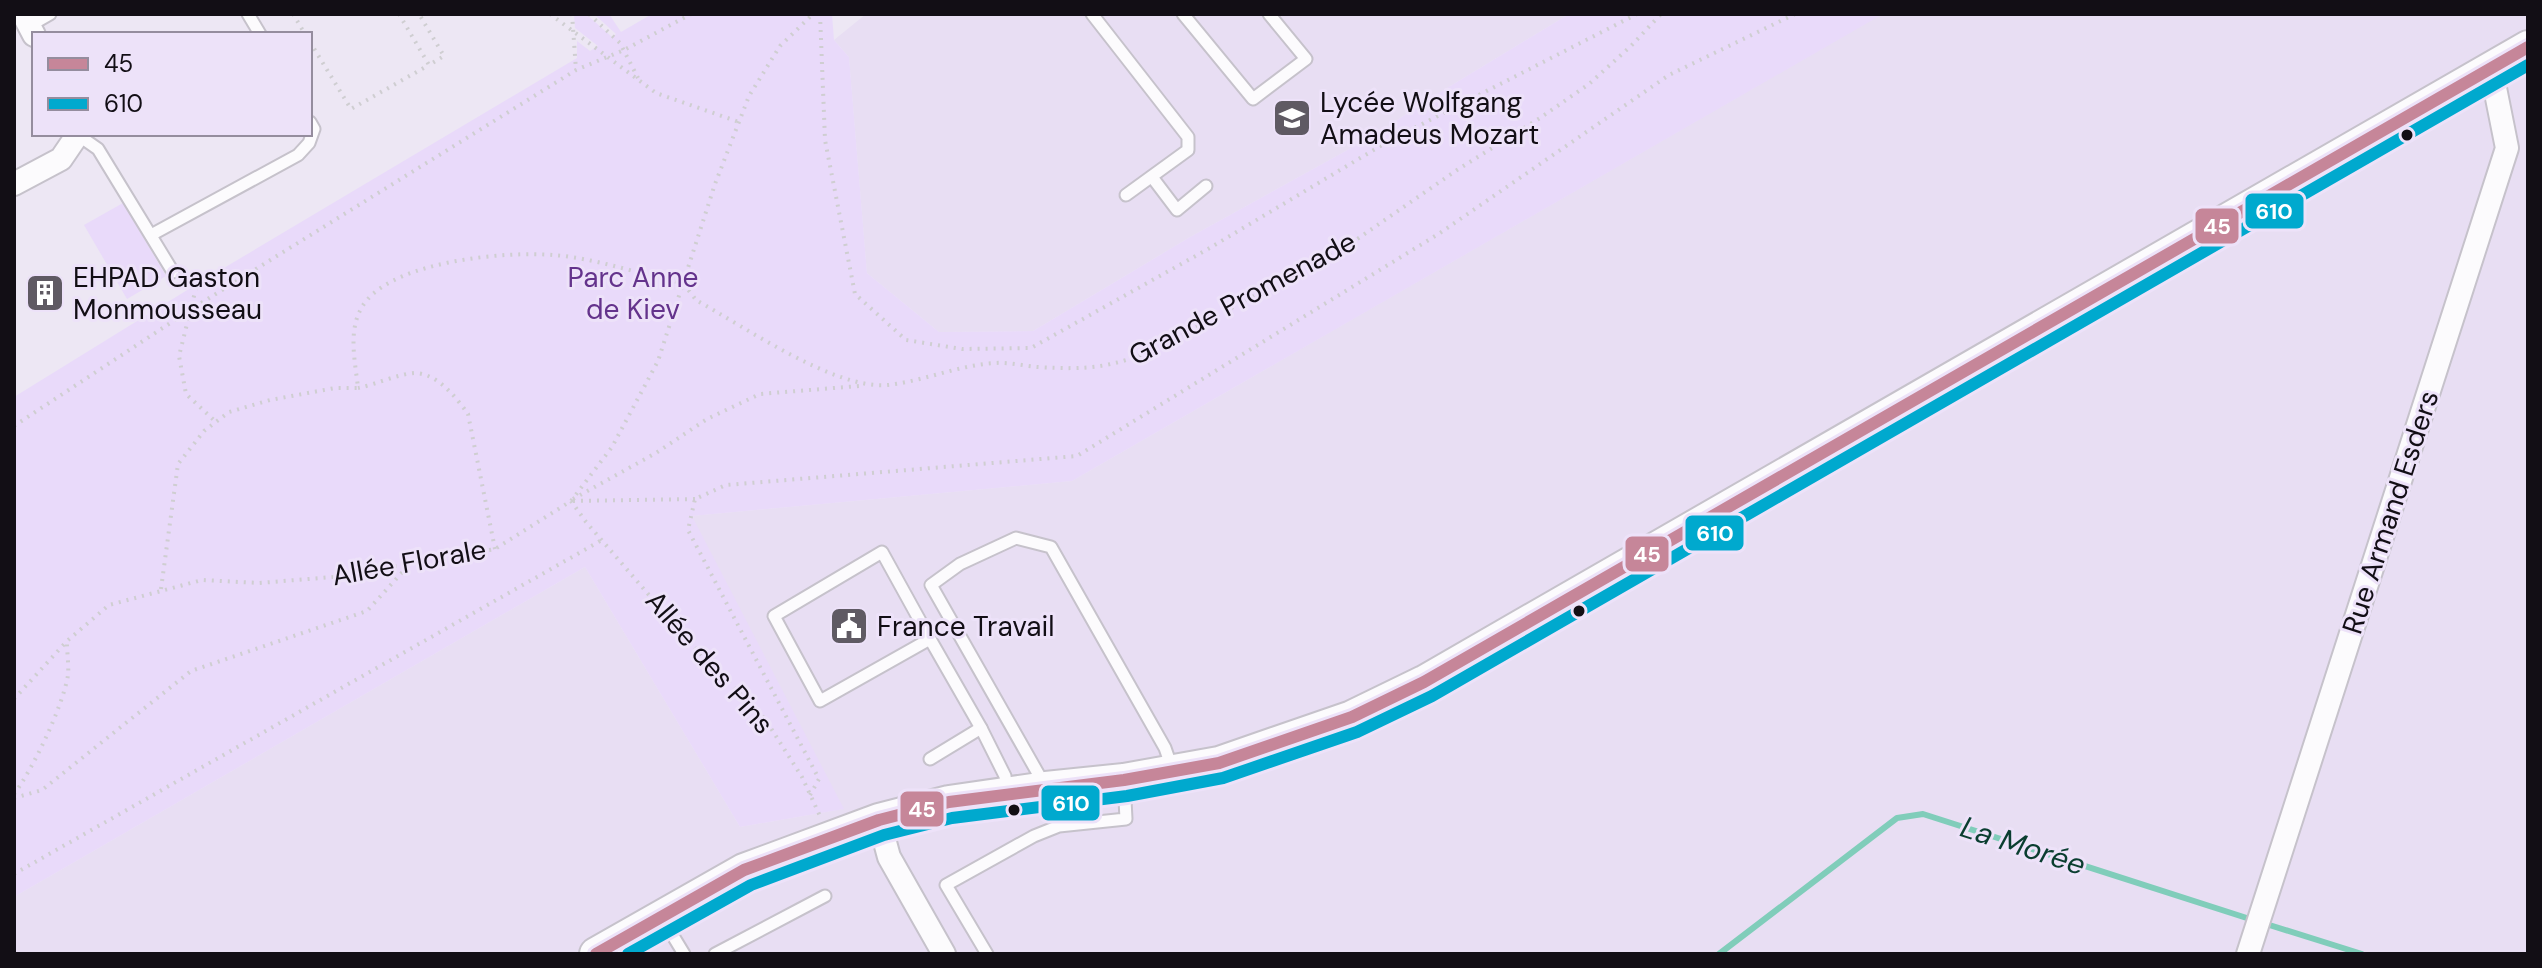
<svg xmlns="http://www.w3.org/2000/svg" width="2542" height="968" viewBox="0 0 2542 968" font-family="'DM Sans',sans-serif">
	<rect width="100%" height="100%" fill="#ede7f4"/>
	<g fill="#e8def3">
		<path d="M866,14H1569L1419,105L1380,132L1190,237L1033,331L939,332L867,273L849,57L834,40Z"/>
		<path d="M1882,14H2528V954H14V897L585,567L740,827L843,809L691,516L1072,481Z"/>
	</g>
	<g fill="#e9dafa">
		<path d="M574,14H586L612,37L616,34L594,14H609L621,32L652,14H832L834,40L849,57L867,273L939,332L1033,331L1190,237L1380,132L1419,105L1569,14H1883L1072,481L692,516L844,809L740,827L585,567L14,897V397L197,284L577,58V41L590,51L598,46L575,28Z"/>
		<path d="M123,203L166,276L127,299L84,225Z"/>
	</g>
	<g fill="none" stroke-linecap="round" stroke-linejoin="round">
		<g stroke="#80cdba" stroke-width="6">
			<path d="M2263,923L2362,954"/>
			<path d="M1719,954L1897,818L1923,814L2253,920"/>
		</g>
		<defs>
			<g id="lane">
				<path d="M248,14L260,34"/>
				<path d="M1092,14L1188,137V150L1126,195"/>
				<path d="M1183,14L1253,99L1306,59L1269,14"/>
				<path d="M29,26L50,14"/>
				<path d="M78,135L98,149L173,272"/>
				<path d="M1152,177L1177,210L1206,186"/>
				<path d="M151,235L298,155L309,143L314,129L310,122"/>
				<path d="M882,552L930,639L820,701L774,616Z"/>
				<path d="M930,639L981,728L1005,776L1007,791"/>
				<path d="M930,759L981,728"/>
				<path d="M1044,784L931,585L960,564L1016,538L1051,547L1165,748L1172,768"/>
				<path d="M664,921L684,954"/>
				<path d="M715,954L825,896"/>
				<path d="M987,954L946,885L1034,836L1059,826L1126,819L1124,781"/>
			</g>
			<g id="street">
				<path d="M23,14L34,35"/>
				<path d="M14,184L61,159L78,134"/>
				<path d="M879,820L889,857L944,954"/>
				<path d="M2248,954L2507,148L2491,68"/>
			</g>
			<path id="secondary" d="M596,954L744,870L879,820L949,802L1046,788L1124,780L1219,763L1352,717L1424,682L2528,47"/>
		</defs>
		<use href="#lane" stroke="#c6c2cb" stroke-width="15"/>
		<use href="#street" stroke="#c6c2cb" stroke-width="26"/>
		<use href="#secondary" stroke="#c6c2cb" stroke-width="36"/>
		<g stroke="#cfced1" stroke-width="4" stroke-dasharray="2 6" stroke-linecap="butt">
			<path d="M293,14L305,34"/>
			<path d="M399,14L429,65L444,56L419,14"/>
			<path d="M550,14L656,93L739,122"/>
			<path d="M572,14L576,70"/>
			<path d="M589,14L620,43L638,78"/>
			<path d="M820,14L825,140L855,294L906,340L962,349L1031,348L1208,249L1387,142L1637,14"/>
			<path d="M310,42L351,109L429,65"/>
			<path d="M186,279L197,284L179,356L186,394L216,422"/>
			<path d="M358,388C374,385 398,374 414,373C437,373 456,397 468,414L495,549"/>
			<path d="M14,426L190,310L576,70L624,50L691,14"/>
			<path d="M573,499L656,453L707,419L760,394L859,386"/>
			<path d="M571,501L586,522L693,646L765,719L802,777L820,816"/>
			<path d="M573,501L695,499"/>
			<path d="M161,589L178,464L204,431L229,412L270,400L335,388H358C355,359 346,325 367,300C400,261 505,251 553,255C581,257 611,265 637,272C651,276 673,278 684,286C689,290 693,296 696,300C745,327 835,390 888,385C924,381 959,365 995,363C1009,362 1024,366 1038,367C1086,370 1111,368 1156,349L1353,242L1457,170L1540,118L1589,84L1631,46L1661,14"/>
			<path d="M14,699L67,641L109,605L202,580L259,583L333,577L495,549L571,501L612,447L658,361L715,184L749,96L780,46L813,14"/>
			<path d="M14,794C33,769 63,706 68,675C69,665 67,653 67,644"/>
			<path d="M810,795L819,779L688,530L695,499L726,485L1077,456L1440,233L1669,75L1795,14"/>
			<path d="M14,798L42,790L191,671L367,611L408,566"/>
			<path d="M14,874L602,540"/>
		</g>
		<use href="#lane" stroke="#fcfbfd" stroke-width="11"/>
		<use href="#street" stroke="#fcfbfd" stroke-width="22"/>
		<use href="#secondary" stroke="#fcfbfd" stroke-width="32"/>
		<defs>
			<path id="bus-1" d="M596,954L744,870L879,820L949,802L1124,780L1219,763L1352,717L1424,682L2528,47"/>
			<path id="bus-2" d="M628,954L751,885L884,835L952,818L1127,796L1223,778L1357,732L1432,696L2528,65"/>
		</defs>
		<use href="#bus-1" stroke="#ede2f9" stroke-width="18"/>
		<use href="#bus-2" stroke="#ede2f9" stroke-width="18"/>
		<use href="#bus-1" stroke="#c68699" stroke-width="12"/>
		<use href="#bus-2" stroke="#00a9ce" stroke-width="12"/>
	</g>
	<defs>
		<symbol id="school-square" viewBox="-11 -11 22 22"><rect x="-9" y="-9" width="18" height="18" rx="4" fill="#5f5a63" stroke="#ede2f9"/><path d="M0-5L7-2L0 1L-7-2ZM-4 1L0 2.5L4 1V4Q0 6-4 4Z" fill="#fff"/></symbol>
		<symbol id="building-square" viewBox="-11 -11 22 22"><rect x="-9" y="-9" width="18" height="18" rx="4" fill="#5f5a63" stroke="#ede2f9"/><path d="M-4-6H4V6H1V3H-1V6H-4ZM-2.5-4.3h1.7v1.8h-1.7ZM.8-4.3h1.7v1.8H.8ZM-2.5-1h1.7V.8h-1.7ZM.8-1h1.7V.8H.8Z" fill="#fff"/></symbol>
		<symbol id="civic-square" viewBox="-11 -11 22 22"><rect x="-9" y="-9" width="18" height="18" rx="4" fill="#5f5a63" stroke="#ede2f9"/><path d="M-.6-6.5H3V-4.5H.6V-3L4-1V1h2V6H-6V1h2V-1L-.6-3ZM-1.2 2.5V6h2.4V2.5Z" fill="#fff"/></symbol>
	</defs>
	<g fill-rule="evenodd">
		<use href="#school-square" x="1270" y="96" width="44" height="44"/>
		<use href="#building-square" x="23" y="271" width="44" height="44"/>
		<use href="#civic-square" x="827" y="604" width="44" height="44"/>
	</g>
	<g fill="#120e15" stroke="#ede2f9" stroke-width="3">
		<circle cx="2407" cy="135" r="7"/>
		<circle cx="1579" cy="611" r="7"/>
		<circle cx="1014" cy="810" r="7"/>
	</g>
	<g text-anchor="middle" stroke-width="6" stroke-linejoin="round" paint-order="stroke">
		<g font-size="28" fill="#120e15" stroke="#ede2f9" text-anchor="start">
			<text x="1320" y="112">Lycée Wolfgang<tspan x="1320" dy="32">Amadeus Mozart</tspan></text>
			<text x="73" y="287">EHPAD Gaston<tspan x="73" dy="32">Monmousseau</tspan></text>
			<text x="877" y="636">France Travail</text>
		</g>
		<g font-size="28" fill="#64338c" stroke="#ede2f9">
			<text x="633" y="287">Parc Anne<tspan x="633" dy="32">de Kiev</tspan></text>
		</g>
		<g font-size="28" fill="#120e15" stroke="#ede2f9">
			<text transform="translate(1242 298) rotate(-28)" y="10">Grande Promenade</text>
			<text transform="translate(2390 512) rotate(-72)" y="10">Rue Armand Esders</text>
			<text transform="translate(409 562) rotate(-10)" y="10">Allée Florale</text>
			<text transform="translate(710 662) rotate(49)" y="10">Allée des Pins</text>
		</g>
		<g font-size="30" font-style="italic" fill="#0a3e30" stroke="#ede2f9">
			<text transform="translate(2023 846) rotate(18)" y="10">La Morée</text>
		</g>
	</g>
	<g stroke="#ede2f9" stroke-width="3">
		<rect x="2244" y="192" width="61" height="38" rx="8" fill="#00a9ce"/>
		<rect x="2194" y="207" width="46" height="38" rx="8" fill="#c68699"/>
		<rect x="1684" y="514" width="61" height="38" rx="8" fill="#00a9ce"/>
		<rect x="1624" y="535" width="46" height="38" rx="8" fill="#c68699"/>
		<rect x="1040" y="784" width="61" height="38" rx="8" fill="#00a9ce"/>
		<rect x="899" y="790" width="46" height="38" rx="8" fill="#c68699"/>
	</g>
	<g font-size="22" text-anchor="middle" font-weight="bold" fill="#fff">
		<text x="2274" y="219">610</text>
		<text x="2217" y="234">45</text>
		<text x="1715" y="541">610</text>
		<text x="1647" y="562">45</text>
		<text x="1071" y="811">610</text>
		<text x="922" y="817">45</text>
	</g>
	<rect width="2542" height="968" fill="none" stroke="#120e15" stroke-width="32"/>
	<rect x="32" y="32" width="280" height="104" fill="#ede2f9" stroke="#958d9e" stroke-width="2"/>
	<rect x="48" y="58" width="40" height="12" fill="#c68699" stroke="#958d9e" stroke-width="2"/>
	<text x="104" y="72" font-size="24" fill="#120e15">45</text>
	<rect x="48" y="98" width="40" height="12" fill="#00a9ce" stroke="#958d9e" stroke-width="2"/>
	<text x="104" y="112" font-size="24" fill="#120e15">610</text>
</svg>
